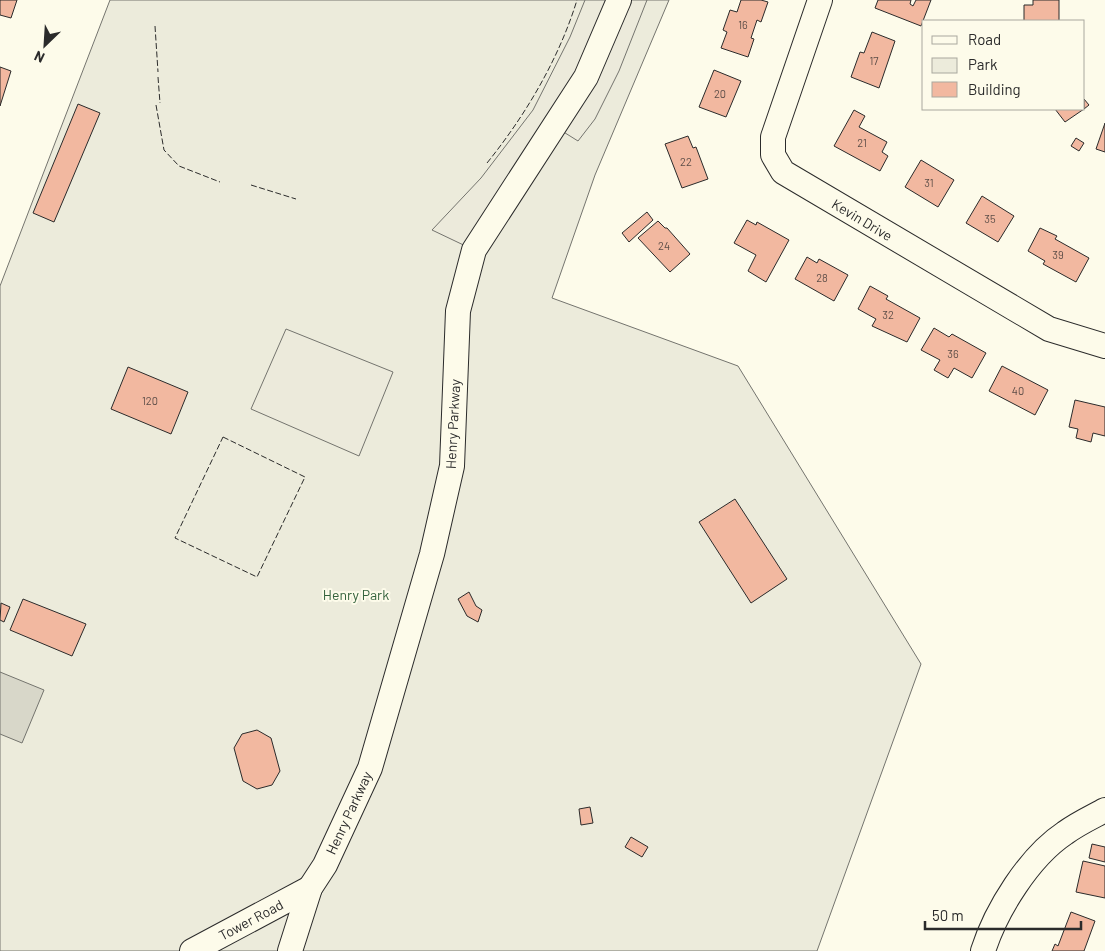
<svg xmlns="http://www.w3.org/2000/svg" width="1105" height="951" viewBox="0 0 1105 951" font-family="Barlow,sans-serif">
	<rect width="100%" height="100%" fill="#fdfbea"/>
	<path fill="#ecebdb" stroke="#74746e" d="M110,0H669L595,175L552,298L738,366L921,664L817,951H0V286Z"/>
	<g fill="#eceadb" stroke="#74746e">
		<path d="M585,0H647L619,71L595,119L578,141L554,126L474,250L432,230L481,178L533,110L570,37Z"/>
		<path d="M286,329L393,372L359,456L251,409Z"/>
	</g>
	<path fill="#d8d7c9" stroke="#74746e" d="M0,672L44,690L22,743L0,734Z"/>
	<g fill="#f2b8a0" stroke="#2b2b2b">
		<path d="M0,0H17L11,18L0,15Z"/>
		<path d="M741,0H761L768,2L761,22L757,20L751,38L754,39L748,57L721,48L727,32L723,30L730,10L737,12Z"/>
		<path d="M878,0H911L910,4L913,6L916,0H931L921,26L875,8Z"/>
		<path d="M1033,0H1059V21H1024V5H1033Z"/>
		<path d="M872,32L895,41L879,88L851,77L860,52L864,53Z"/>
		<path d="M0,67L11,71L0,106Z"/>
		<path d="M714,70L741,81L726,117L699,107Z"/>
		<path d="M1084,99L1089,105L1084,109Z"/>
		<path d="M78,104L100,113L54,222L33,213Z"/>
		<path d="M1055,109H1084L1065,122Z"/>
		<path d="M854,110L865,116L859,127L887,142L882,152L888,156L880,171L834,146Z"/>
		<path d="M1105,123V152L1096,149Z"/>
		<path d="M688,136L693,148L696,147L708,179L682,188L665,144Z"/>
		<path d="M1076,138L1084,143L1079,151L1071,146Z"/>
		<path d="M921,160L954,180L938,207L905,187Z"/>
		<path d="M982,196L1014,216L998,242L966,223Z"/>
		<path d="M647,212L653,220L629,242L622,233Z"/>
		<path d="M747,220L756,225L757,222L789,240L766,282L748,271L756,255L734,243Z"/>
		<path d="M658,221L665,228H667L690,254L670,272L638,238Z"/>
		<path d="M1040,228L1057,236L1055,239L1089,258L1076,282L1043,264L1045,261L1028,251Z"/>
		<path d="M807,257L817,263L819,259L848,275L834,301L795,279Z"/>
		<path d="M870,286L888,296L886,299L920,318L907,342L872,326L876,319L858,309Z"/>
		<path d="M934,328L949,337L952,334L986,353L972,378L954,368L948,378L934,370L940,360L921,350Z"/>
		<path d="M1002,366L1048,390L1035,415L989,391Z"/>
		<path d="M128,367L188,392L171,434L111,409Z"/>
		<path d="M1075,400L1105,407V436L1093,433L1091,442L1076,438L1078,429L1069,427Z"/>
		<path d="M735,499L787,579L751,603L699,522Z"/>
		<path d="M469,592L476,606L482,610L478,622L467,616L458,599Z"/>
		<path d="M23,599L86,624L72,656L10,630Z"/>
		<path d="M1,603L10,607L4,622L0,620Z"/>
		<path d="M257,730L271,738L280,771L272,785L257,789L243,781L234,748L242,734Z"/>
		<path d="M590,807L593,823L581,825L579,809Z"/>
		<path d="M631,837L648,847L642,857L625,847Z"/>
		<path d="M1092,844L1105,847V862L1089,858Z"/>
		<path d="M1083,861L1105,866V898L1076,892Z"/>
		<path d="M1071,912L1095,921L1084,951H1052L1055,944L1058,946Z"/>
	</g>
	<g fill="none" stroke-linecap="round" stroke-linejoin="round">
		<defs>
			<g id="minor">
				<path d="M820,0L773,137V155L783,172L1049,329L1105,346"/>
				<path d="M192,951L310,888"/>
				<path d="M290,951L310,888L325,865L370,768L432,554L452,466L458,311L474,250L586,77L619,0"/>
				<path d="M983,951C996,910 1029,857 1065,833C1077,824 1092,817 1105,810"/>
			</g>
		</defs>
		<use href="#minor" stroke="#2b2b2b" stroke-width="26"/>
		<use href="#minor" stroke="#fdfbea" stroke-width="24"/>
		<g stroke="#2b2b2b" stroke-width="1" stroke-dasharray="6 2.5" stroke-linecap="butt">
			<path d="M155,26L158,72"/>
			<path d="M158,77L160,103"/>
			<path d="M156,105L164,150L179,166L220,182"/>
			<path d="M487,163C525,116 559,59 577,0"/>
			<path d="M251,185L296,199"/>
			<path d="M223,437L305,477L257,577L175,538Z"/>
		</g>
	</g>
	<g text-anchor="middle" stroke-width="4" stroke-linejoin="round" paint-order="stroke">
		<g font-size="11" fill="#5d4e48">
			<text x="743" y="29">16</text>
			<text x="874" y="65">17</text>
			<text x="720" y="98">20</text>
			<text x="862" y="147">21</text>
			<text x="686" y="166">22</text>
			<text x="929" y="187">31</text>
			<text x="990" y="223">35</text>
			<text x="664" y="250">24</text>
			<text x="1058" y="259">39</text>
			<text x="822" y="282">28</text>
			<text x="888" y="319">32</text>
			<text x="953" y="358">36</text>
			<text x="1018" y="395">40</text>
			<text x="150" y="405">120</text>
		</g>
		<g font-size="14" fill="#2b2b2b" stroke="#fdfbea">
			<text transform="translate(862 220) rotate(31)" y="5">Kevin Drive</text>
			<text transform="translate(453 424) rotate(-87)" y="5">Henry Parkway</text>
			<text transform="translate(349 813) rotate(-65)" y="5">Henry Parkway</text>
			<text transform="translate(251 920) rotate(-28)" y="5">Tower Road</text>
		</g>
		<g font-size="14" fill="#34623c" stroke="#fdfbea">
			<text x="356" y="600">Henry Park</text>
		</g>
	</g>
	<rect x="922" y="20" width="162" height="90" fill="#fdfbea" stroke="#a9a89e"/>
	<rect x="932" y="36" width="25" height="8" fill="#fdfbea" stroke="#a9a89e"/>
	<text x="968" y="45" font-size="15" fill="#2b2b2b">Road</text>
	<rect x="932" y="58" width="25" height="15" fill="#ecebdb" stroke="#a9a89e"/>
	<text x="968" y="70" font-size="15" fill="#2b2b2b">Park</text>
	<rect x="932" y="82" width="25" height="15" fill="#f2b8a0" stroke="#a9a89e"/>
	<text x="968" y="95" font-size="15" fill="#2b2b2b">Building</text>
	<g transform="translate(45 45) rotate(205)" stroke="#fdfbea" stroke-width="4" paint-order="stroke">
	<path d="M0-4L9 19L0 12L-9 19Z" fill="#2b2b2b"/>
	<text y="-8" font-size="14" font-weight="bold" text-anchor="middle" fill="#2b2b2b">N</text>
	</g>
	<path d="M925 921v8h156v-8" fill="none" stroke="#2b2b2b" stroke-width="2.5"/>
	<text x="932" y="921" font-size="15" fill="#2b2b2b" stroke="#fdfbea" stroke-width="4" paint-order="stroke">50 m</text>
</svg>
